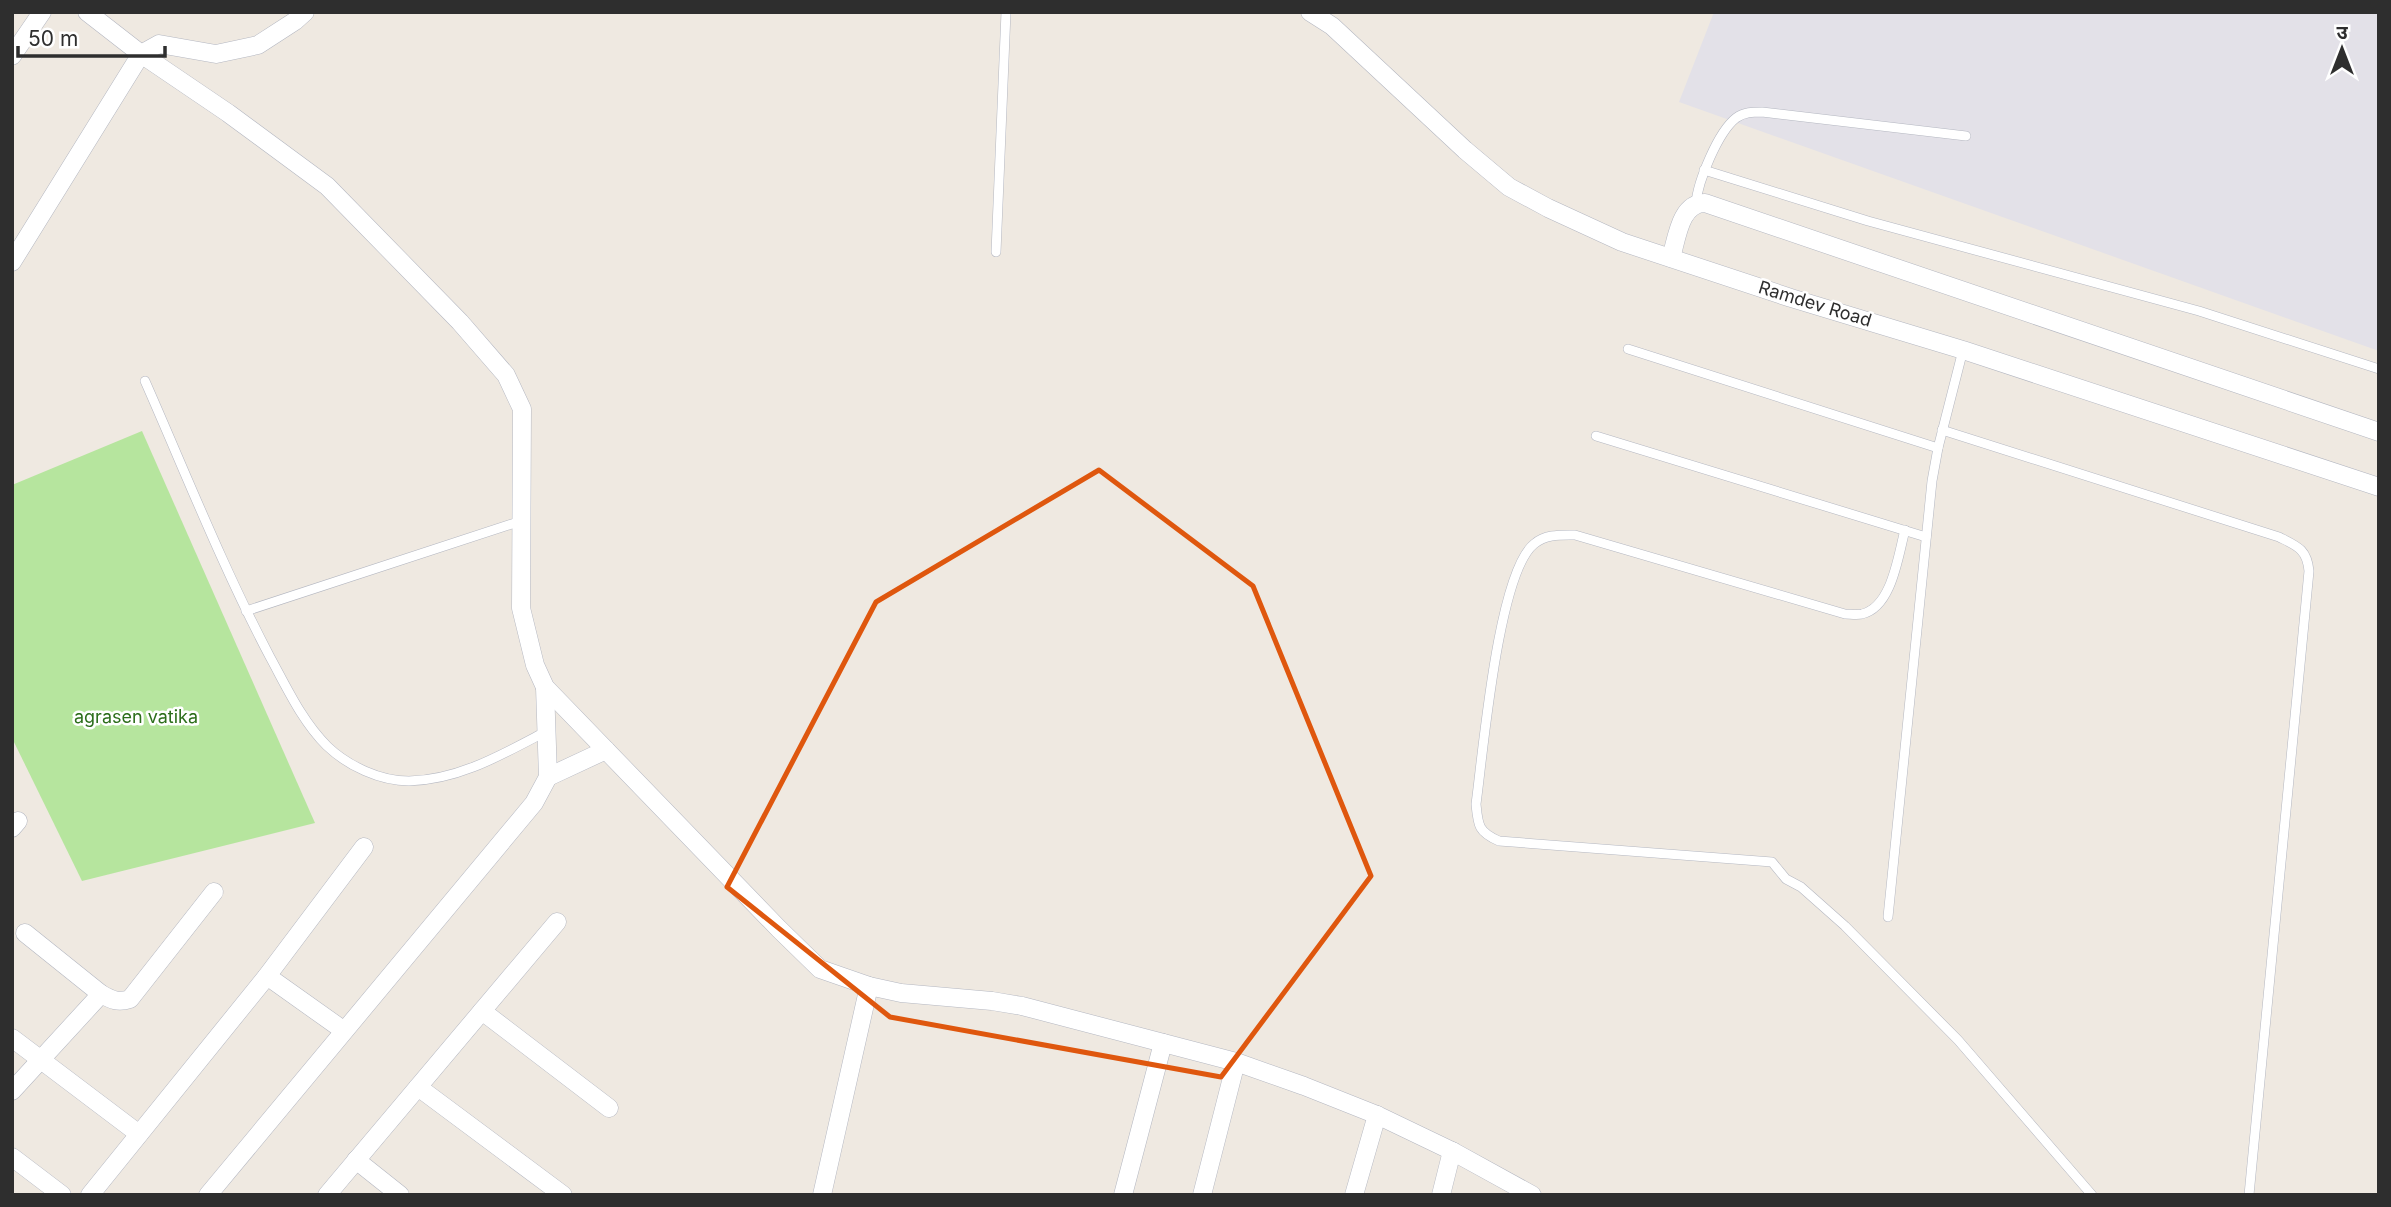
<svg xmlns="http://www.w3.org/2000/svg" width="2391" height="1207" viewBox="0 0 2391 1207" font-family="Inter,'Noto Sans Devanagari',sans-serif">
	<rect width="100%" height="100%" fill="#efe9e1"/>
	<path fill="#e3e1e8" d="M1714,12H2379V351L1679,102Z"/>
	<path fill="#b6e59e" d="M142,431L315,823L82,881L12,738V485Z"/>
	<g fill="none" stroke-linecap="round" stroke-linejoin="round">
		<defs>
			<g id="lane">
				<path d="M1704,170L1868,221L2199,311L2379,369"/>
				<path d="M1696,203C1698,181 1718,132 1736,118C1744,112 1753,112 1762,112L1966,136"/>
				<path d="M996,252L1006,12"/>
				<path d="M1628,349L1938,448"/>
				<path d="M145,381C186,474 223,568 270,657C287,688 302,721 327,746C348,766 380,781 409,781C459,780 503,754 547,731"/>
				<path d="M1942,430L2279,537C2297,546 2307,549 2309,571L2249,1195"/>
				<path d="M1596,436L1926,537"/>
				<path d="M1905,530C1898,556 1892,607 1862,614C1857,615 1850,614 1845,614L1575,535C1560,535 1546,534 1534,544C1498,573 1483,753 1476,804C1478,825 1478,832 1499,841L1772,862L1786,879L1801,887L1845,926L1958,1040L2092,1195"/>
				<path d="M246,611L521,521"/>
				<path d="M1888,917L1932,481L1938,448L1963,350"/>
			</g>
			<g id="street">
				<path d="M87,12L141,54L228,113L327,186L460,322L506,375L522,409L521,608L535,665L545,687L779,929L820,969L869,986L901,993L992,1001L1022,1006L1236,1062L1304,1086L1377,1115L1452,1151L1532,1195"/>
				<path d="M1310,12L1332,26L1465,150L1509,187L1548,208L1622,242L1791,298L1963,350L2379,487"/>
				<path d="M12,56L42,12"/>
				<path d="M1671,258C1677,238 1680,203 1705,203L2379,432"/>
				<path d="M12,262L141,54L159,44L216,54L258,45L295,21L305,12"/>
				<path d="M548,777L606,750"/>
				<path d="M12,828L18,821"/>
				<path d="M25,933L101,994C112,1000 118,1003 130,999L214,892"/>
				<path d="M267,976L343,1030"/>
				<path d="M482,1011L609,1108"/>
				<path d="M12,1038L139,1134"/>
				<path d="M418,1087L563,1195"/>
				<path d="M12,1091L101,994"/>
				<path d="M12,1157L62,1195"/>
				<path d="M356,1160L400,1195"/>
				<path d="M90,1195L267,976L364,847"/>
				<path d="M208,1195L534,803L548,777L545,687"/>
				<path d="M327,1195L557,922"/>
				<path d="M822,1195L869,986"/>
				<path d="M1123,1195L1163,1043"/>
				<path d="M1202,1195L1236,1062"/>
				<path d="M1354,1195L1377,1115"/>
				<path d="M1441,1195L1452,1151"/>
			</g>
		</defs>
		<use href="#lane" stroke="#b4b7c1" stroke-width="10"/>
		<use href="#street" stroke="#b4b7c1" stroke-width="19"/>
		<use href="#lane" stroke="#fff" stroke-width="9"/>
		<use href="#street" stroke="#fff" stroke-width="18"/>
	</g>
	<path fill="none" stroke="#df570e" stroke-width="5" stroke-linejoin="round" d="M1099,470L1253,586L1371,876L1221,1077L890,1017L727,887L876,602Z"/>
	<g text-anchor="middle" stroke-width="5" stroke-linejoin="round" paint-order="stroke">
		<g font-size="18" fill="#2e2e2e" stroke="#fff">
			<text transform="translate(1815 304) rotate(17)" y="6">Ramdev Road</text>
		</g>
		<g font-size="18" fill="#2c6e1b" stroke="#fff">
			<text x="136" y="723">agrasen vatika</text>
		</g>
	</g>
	<rect width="2391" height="1207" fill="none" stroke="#2e2e2e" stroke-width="28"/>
	<g transform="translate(2342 49)" stroke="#ffffff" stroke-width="5" paint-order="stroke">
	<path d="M0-5L12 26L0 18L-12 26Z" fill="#2e2e2e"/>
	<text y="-10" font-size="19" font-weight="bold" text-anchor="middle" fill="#2e2e2e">उ</text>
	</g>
	<path d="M18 46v10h147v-10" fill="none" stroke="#2e2e2e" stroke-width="3.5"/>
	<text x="28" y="46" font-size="21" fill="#2e2e2e" stroke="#ffffff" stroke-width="5" paint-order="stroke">50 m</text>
</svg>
